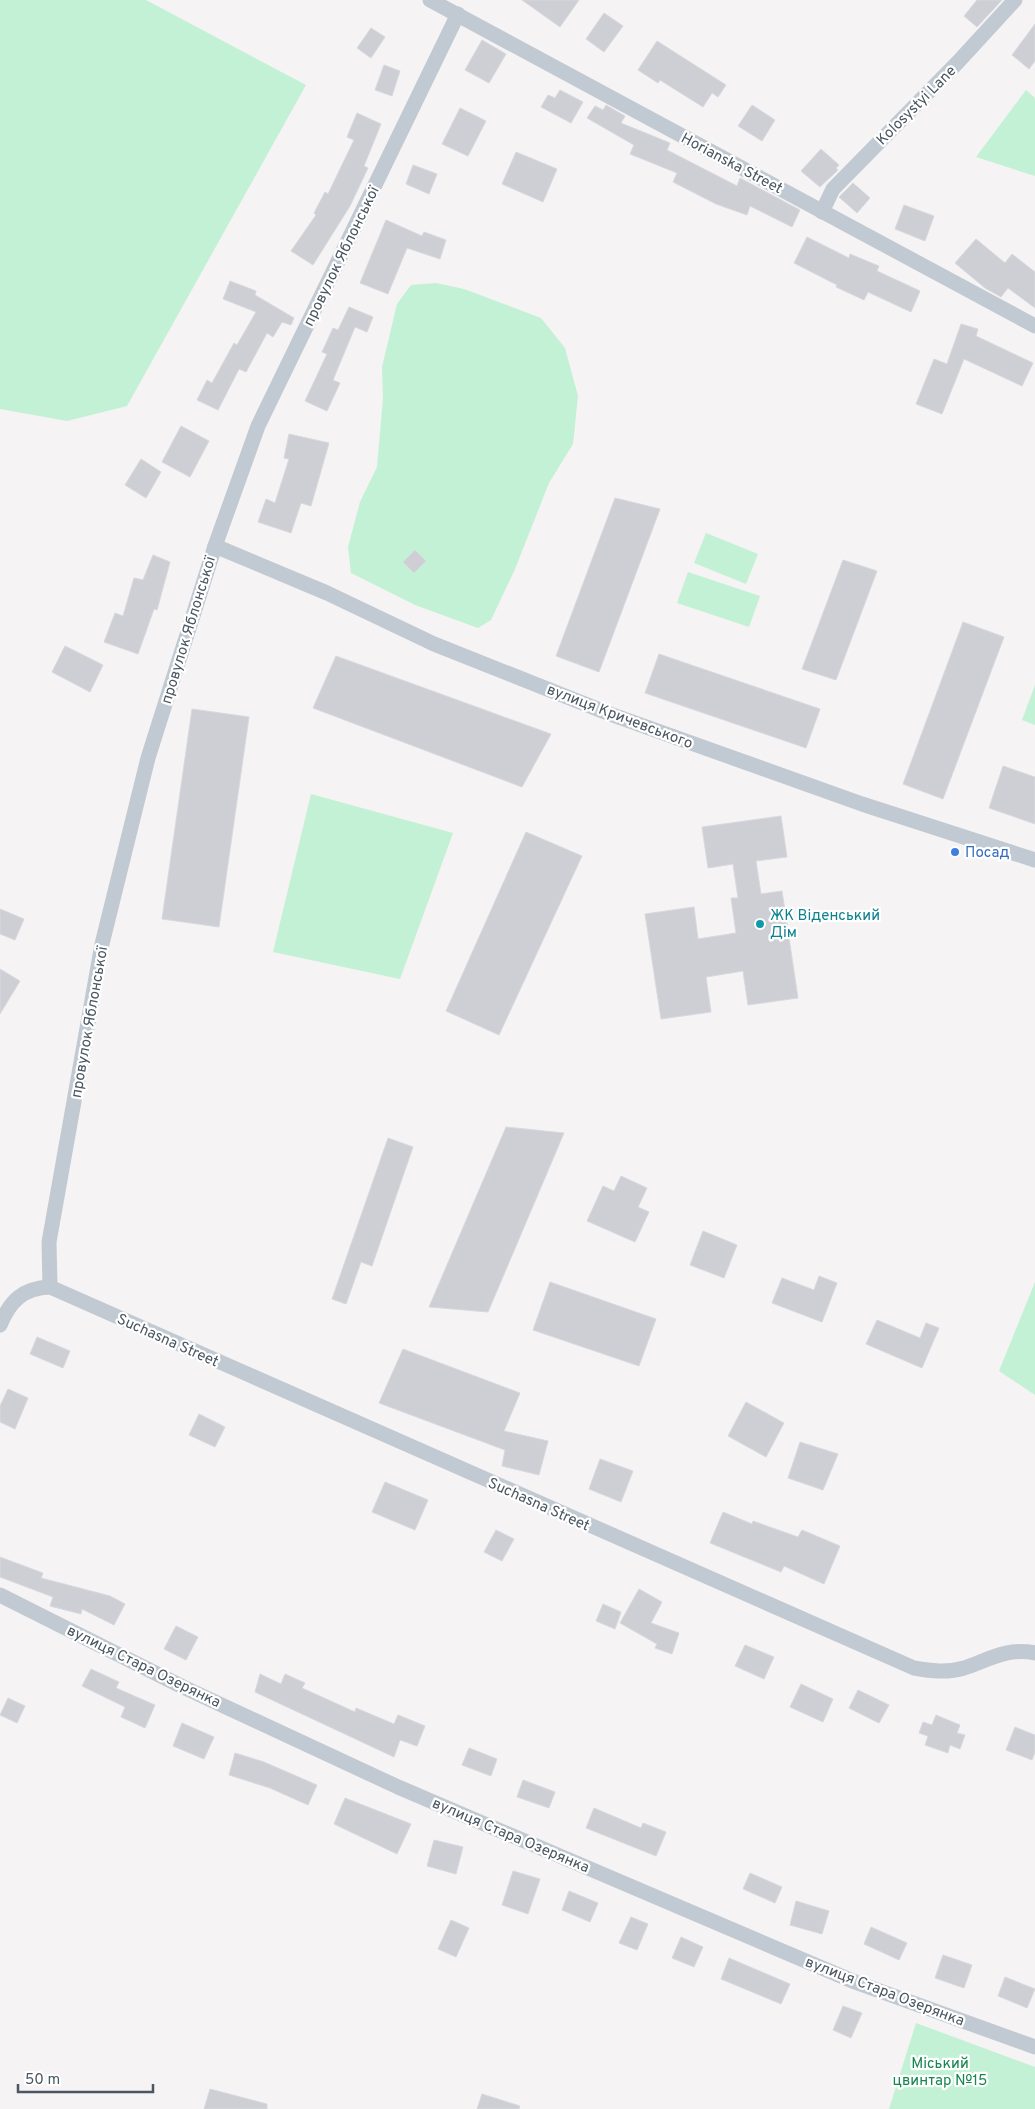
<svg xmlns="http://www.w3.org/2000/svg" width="1035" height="2109" viewBox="0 0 1035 2109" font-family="Overpass,sans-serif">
	<rect width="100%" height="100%" fill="#f5f3f3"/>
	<g fill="#c3f1d5">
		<path d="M0,0H146L306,85L127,406L67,421L0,409Z"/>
		<path d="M1026,90L1035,98V176L976,157Z"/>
		<path d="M436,283L464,289L541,318L565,348L578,396L573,444L549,483L515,569L491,620L478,628L415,605L351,573L348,547L360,502L377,467L383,398L382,367L397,304L411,285Z"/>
		<path d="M706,533L758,554L746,584L694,563Z"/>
		<path d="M688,572L760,596L749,627L677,603Z"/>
		<path d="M1035,685V725L1022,720Z"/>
		<path d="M311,794L453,833L400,979L273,952Z"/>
		<path d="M1035,1282V1395L999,1371Z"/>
		<path d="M916,2023L1035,2067V2109H889Z"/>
	</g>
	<g fill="#cdcfd5" stroke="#d7d9de">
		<path d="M522,0H579L560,27Z"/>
		<path d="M977,0H1002L977,27L964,16Z"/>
		<path d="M604,13L623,26L604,52L586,39Z"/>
		<path d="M1035,24V61L1029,69L1012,55Z"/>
		<path d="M371,28L385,37L371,58L357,48Z"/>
		<path d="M482,40L506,54L489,83L465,70Z"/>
		<path d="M657,41L726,85L718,97L712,93L703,107L660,80L658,83L638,70Z"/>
		<path d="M384,65L400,71L392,96L375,90Z"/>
		<path d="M560,90L583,102L571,123L541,107L548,95L555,98Z"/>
		<path d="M606,105L625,116L621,123L670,143L667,150L737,186L740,178L800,210L792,227L750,206L747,215L716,204L673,182L677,173L630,154L634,145L587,118L595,106L603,110Z"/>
		<path d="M752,105L775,120L762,141L738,126Z"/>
		<path d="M460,108L486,121L468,156L442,144Z"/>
		<path d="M357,113L381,124L364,166L368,168L350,206L313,265L291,251L316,215L314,213L325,192L328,194L354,140L347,137Z"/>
		<path d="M821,149L839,165L836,168L838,170L820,187L801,171Z"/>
		<path d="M516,152L557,169L543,202L502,184Z"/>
		<path d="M413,165L437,174L429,194L406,184Z"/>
		<path d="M853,183L870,198L857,213L839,197Z"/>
		<path d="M904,205L934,216L925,241L895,229Z"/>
		<path d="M386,220L422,236L424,232L446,240L440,259L407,248L388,294L360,283Z"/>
		<path d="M807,237L849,258L850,254L879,266L877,271L920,291L911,312L868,292L864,300L836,287L837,285L794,263Z"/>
		<path d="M976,239L1005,263L1012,254L1035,272V308L1008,288L1001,297L985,288L955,263Z"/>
		<path d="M230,281L256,291L255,295L294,318L291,325L282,322L273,337L267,333L246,372L239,369L218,410L197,400L207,380L212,383L234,343L237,345L256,312L223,299Z"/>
		<path d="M349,307L373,317L367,332L355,327L333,380L340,383L327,411L305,401L327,354L322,352L333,328L338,330Z"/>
		<path d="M961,324L978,329L976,336L1033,363L1022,386L964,359L942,414L916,404L934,359L947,364Z"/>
		<path d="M181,426L209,441L190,477L162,462Z"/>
		<path d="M289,434L329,443L311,506L301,503L291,533L258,522L266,499L275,503L289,459L284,458Z"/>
		<path d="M141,459L161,472L146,498L125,485Z"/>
		<path d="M615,498L660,509L599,672L556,656Z"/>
		<path d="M415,550L426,561L414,573L403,562Z"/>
		<path d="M153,555L170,562L157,610L154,609L138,654L104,642L115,613L123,616L134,578L143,580Z"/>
		<path d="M843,560L877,571L836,680L802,669Z"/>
		<path d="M963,622L1004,637L943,799L903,784Z"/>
		<path d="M65,646L103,665L90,692L52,672Z"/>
		<path d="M659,654L820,709L806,748L645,693Z"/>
		<path d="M336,656L551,734L522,787L313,708Z"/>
		<path d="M192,709L249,717L219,927L162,919Z"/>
		<path d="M1003,766L1035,777V824L989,808Z"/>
		<path d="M781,816L787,857L756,861L761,894L782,891L798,998L748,1005L743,971L706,977L711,1012L661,1019L645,914L694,907L698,939L736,933L731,898H738L733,864L708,868L702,827Z"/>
		<path d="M526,832L582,856L499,1035L446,1011Z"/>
		<path d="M0,909L24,919L15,940L0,934Z"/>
		<path d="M0,969L20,981L0,1014Z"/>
		<path d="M506,1127L564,1133L488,1312L429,1307Z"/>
		<path d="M388,1138L413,1147L372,1266L361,1262L346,1304L332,1299Z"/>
		<path d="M621,1176L647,1188L638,1207L649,1212L635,1242L587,1221L603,1186L614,1191Z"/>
		<path d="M703,1231L737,1245L724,1278L690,1265Z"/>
		<path d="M819,1276L837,1283L822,1322L772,1303L782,1278L814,1290Z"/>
		<path d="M550,1282L656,1319L639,1366L533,1330Z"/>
		<path d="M877,1320L920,1338L926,1323L939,1328L922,1368L866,1344Z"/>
		<path d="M37,1337L70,1351L63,1368L30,1354Z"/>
		<path d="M403,1349L520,1393L504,1431L548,1441L539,1475L502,1466L505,1450L379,1403Z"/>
		<path d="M8,1389L28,1398L15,1429L0,1422V1406Z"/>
		<path d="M746,1402L784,1423L766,1457L728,1436Z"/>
		<path d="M199,1414L225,1427L215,1447L189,1435Z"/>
		<path d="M800,1442L838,1454L823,1490L788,1478Z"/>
		<path d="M600,1459L633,1471L621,1502L589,1489Z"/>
		<path d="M385,1482L428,1500L415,1530L372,1512Z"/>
		<path d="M723,1512L752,1524L753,1521L798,1537L802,1530L840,1546L824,1584L784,1566L781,1572L710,1543Z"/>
		<path d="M496,1530L514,1539L502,1561L484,1552Z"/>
		<path d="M0,1557L43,1573L41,1578L110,1596L125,1604L114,1625L82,1609L81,1614L50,1606L53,1597L0,1577Z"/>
		<path d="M639,1589L662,1602L651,1623L679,1633L672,1654L655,1648L657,1644L620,1623Z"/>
		<path d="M603,1604L621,1612L615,1629L596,1621Z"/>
		<path d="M176,1626L198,1637L186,1660L164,1649Z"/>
		<path d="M745,1645L774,1657L764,1679L735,1666Z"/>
		<path d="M91,1669L119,1682L116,1688L155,1705L145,1728L121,1717L125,1707L82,1686Z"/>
		<path d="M260,1674L281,1684L285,1674L305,1683L302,1688L355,1712L356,1708L394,1724L398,1715L425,1726L417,1746L400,1740L394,1757L255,1692Z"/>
		<path d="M801,1684L833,1699L823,1722L790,1707Z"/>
		<path d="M858,1690L889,1705L879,1723L849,1708Z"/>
		<path d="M8,1698L25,1706L17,1723L0,1715Z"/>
		<path d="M936,1715L960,1725L957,1733L965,1735L960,1749L950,1745L948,1753L925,1745L928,1736L919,1733L923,1722L932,1725Z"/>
		<path d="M182,1723L214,1737L204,1759L173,1746Z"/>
		<path d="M1015,1727L1035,1735V1752L1032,1760L1006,1750Z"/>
		<path d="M469,1748L497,1759L491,1776L462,1765Z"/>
		<path d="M235,1753L264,1762L317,1785L308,1805L270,1788L229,1775Z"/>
		<path d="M523,1780L555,1792L549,1808L517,1797Z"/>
		<path d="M345,1798L411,1824L397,1854L334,1824Z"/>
		<path d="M594,1808L641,1828L643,1823L666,1832L656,1856L586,1828Z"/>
		<path d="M434,1840L463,1847L456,1874L427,1866Z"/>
		<path d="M513,1871L540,1879L528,1914L502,1905Z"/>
		<path d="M750,1873L782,1887L775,1903L743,1889Z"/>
		<path d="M569,1891L598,1903L590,1922L562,1910Z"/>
		<path d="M796,1901L829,1911L822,1934L790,1925Z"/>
		<path d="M631,1917L648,1924L637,1950L619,1943Z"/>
		<path d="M451,1920L469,1928L456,1957L438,1949Z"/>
		<path d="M871,1927L907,1943L899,1960L864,1944Z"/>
		<path d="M681,1937L703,1947L694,1967L672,1958Z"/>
		<path d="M943,1955L972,1965L964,1988L935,1978Z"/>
		<path d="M729,1958L790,1984L781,2004L721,1979Z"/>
		<path d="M1005,1977L1035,1989L1027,2008L998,1996Z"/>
		<path d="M843,2006L862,2013L851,2038L833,2030Z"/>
		<path d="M210,2089L267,2104V2109H204Z"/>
		<path d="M482,2094L520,2106L519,2109H477Z"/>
	</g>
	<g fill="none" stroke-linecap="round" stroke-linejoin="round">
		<g stroke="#c1cad2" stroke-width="15">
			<path d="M430,0L1035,326"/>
			<path d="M822,212L833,189L958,62L1015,0"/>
			<path d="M215,546L327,593L434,644L610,714L862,804L1035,860"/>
			<path d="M50,1287L49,1242L102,944L148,758L215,546L258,426L458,14"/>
			<path d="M0,1325C10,1301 23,1288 50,1287L914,1668C931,1671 947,1673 964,1668C988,1660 1008,1647 1035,1653"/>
			<path d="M0,1595L183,1687L398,1787L855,1982L1035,2047"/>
		</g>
	</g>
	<circle fill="#3f7fe0" stroke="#fff" stroke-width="2" cx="955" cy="852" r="5"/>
	<circle fill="#0f9aa8" stroke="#fff" stroke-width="2" cx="760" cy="924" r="5"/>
	<g text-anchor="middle" stroke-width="4.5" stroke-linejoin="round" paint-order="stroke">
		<g font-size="15" fill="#4a5661" stroke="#fff">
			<text transform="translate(916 105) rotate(-45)" y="5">Kolosystyi Lane</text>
			<text transform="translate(732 163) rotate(28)" y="5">Horianska Street</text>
			<text transform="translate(341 256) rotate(-64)" y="5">провулок Яблонської</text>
			<text transform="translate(188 630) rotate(-73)" y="5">провулок Яблонської</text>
			<text transform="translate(620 716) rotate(21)" y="5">вулиця Кричевського</text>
			<text transform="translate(89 1022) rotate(-80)" y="5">провулок Яблонської</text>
			<text transform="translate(168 1340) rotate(24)" y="5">Suchasna Street</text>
			<text transform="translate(539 1504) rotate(24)" y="5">Suchasna Street</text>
			<text transform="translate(144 1666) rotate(26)" y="5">вулиця Стара Озерянка</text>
			<text transform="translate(511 1835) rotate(23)" y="5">вулиця Стара Озерянка</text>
			<text transform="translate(885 1991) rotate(21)" y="5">вулиця Стара Озерянка</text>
		</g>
		<g font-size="15" fill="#366cbe" stroke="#fff" text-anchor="start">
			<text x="965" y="857">Посад</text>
		</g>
		<g font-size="15" fill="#0d838f" stroke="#fff" text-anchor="start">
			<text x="770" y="920">ЖК Віденський<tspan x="770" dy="17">Дім</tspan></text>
		</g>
		<g font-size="15" fill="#17864f" stroke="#fff">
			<text x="940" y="2068">Міський<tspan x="940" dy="17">цвинтар №15</tspan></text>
		</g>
	</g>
	<path d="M18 2084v8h135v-8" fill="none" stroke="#4a5661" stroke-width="2.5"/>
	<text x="25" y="2084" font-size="15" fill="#4a5661" stroke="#ffffff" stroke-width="4" paint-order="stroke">50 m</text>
</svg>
